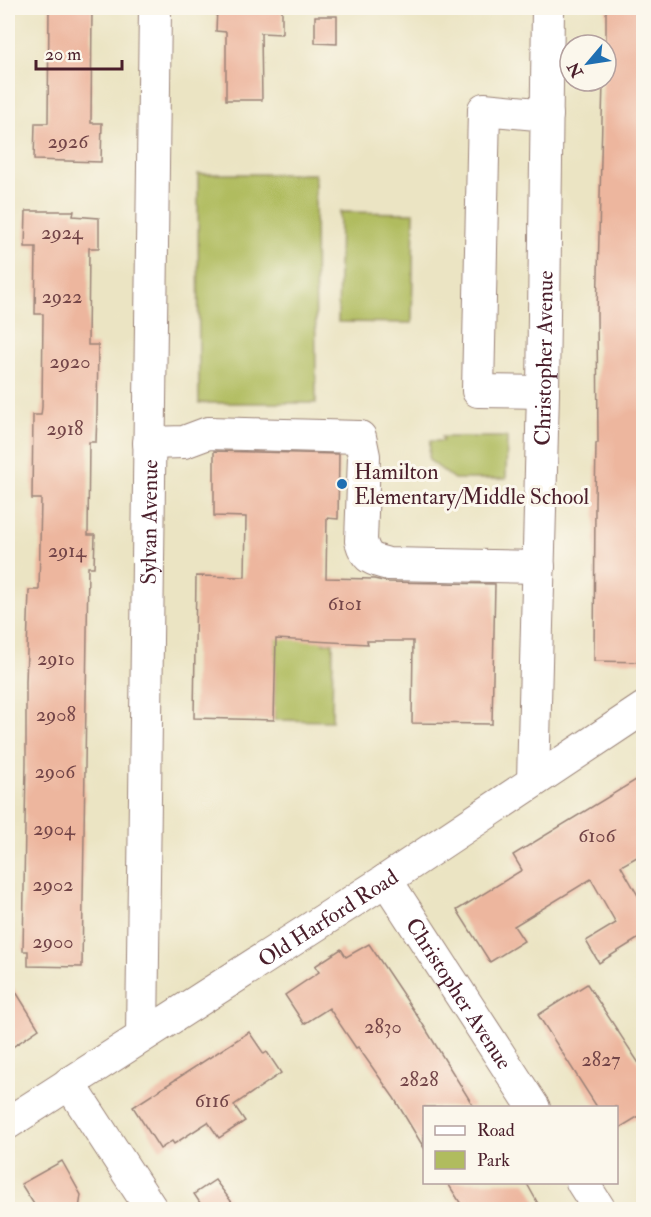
<svg xmlns="http://www.w3.org/2000/svg" width="651" height="1217" viewBox="0 0 651 1217" font-family="'IM FELL Double Pica',serif">
	<rect width="100%" height="100%" fill="#fbf7ec"/>
	<filter id="ink" filterUnits="userSpaceOnUse"><feTurbulence type="fractalNoise" baseFrequency=".0167" numOctaves="2"/><feDisplacementMap in="SourceGraphic" scale="12" xChannelSelector="R" yChannelSelector="G"/><feConvolveMatrix kernelMatrix="1 2 1 2 8 2 1 2 1" color-interpolation-filters="sRGB"/></filter>
	<filter id="wash" filterUnits="userSpaceOnUse"><feTurbulence type="fractalNoise" baseFrequency=".008" numOctaves="4" result="noise"/><feDisplacementMap in="SourceGraphic" scale="24" xChannelSelector="R" yChannelSelector="G"/><feGaussianBlur stdDeviation="1.35" result="paint"/><feColorMatrix in="noise" values="0 0 0 0 0 0 0 0 0 0 0 0 0 0 0 0 0 1.4 0 .05"/><feComposite in="paint" operator="in"/></filter>
	<g filter="url(#wash)">
		<rect width="100%" height="100%" fill="#ebe4c3"/>
		<g fill="#b0bc5e" stroke="#7d6e44" stroke-width="1.5">
			<path d="M198,174H315L316,403H199Z"/>
			<path d="M340,212L414,213L412,323L338,322Z"/>
			<path d="M442,437H507L506,479H454L429,460L430,441H443Z"/>
			<path d="M276,624L322,640L323,643H333L332,721L274,720Z"/>
		</g>
		<g id="blocks">
			<g fill="#edb69e">
				<path d="M49,8H92L91,123H102L101,162L34,160L35,123H48Z"/>
				<path d="M217,8H282V34L261,33L262,100H226V32L216,31Z"/>
				<path d="M606,8H644V662L594,661L595,503L596,443H598L597,313L603,81H606Z"/>
				<path d="M315,16H337V44L315,43Z"/>
				<path d="M26,211H74L73,216L99,218V248H89L88,345H98L97,413L96,442H89L88,535H95L94,567H88L82,967L28,966V951H23L26,762V682L29,590H39L41,499H32L33,415H41L42,407L43,314H35L36,247H25Z"/>
				<path d="M214,451L339,454L338,519L327,518L326,578L374,579L388,582L495,584L492,724L412,723L413,641H367L368,644L276,639L274,720L194,718L196,576L245,577L246,517L214,516Z"/>
				<path d="M644,775V853L621,866L644,906V935L599,963L586,941L616,923L591,879L514,926L524,941L490,962L457,910L522,870L513,855Z"/>
				<path d="M369,944L422,1023L474,1107H424V1148L394,1098L358,1047L356,1048L329,1008L304,1024L285,995L319,972L315,966L341,949L346,957Z"/>
				<path d="M8,979L39,1029L8,1050Z"/>
				<path d="M587,984L644,1071V1113L616,1130V1107H597L538,1015Z"/>
				<path d="M249,1032L264,1054L267,1052L281,1073L234,1105L245,1121L219,1138L208,1122L174,1144L172,1141L160,1149L133,1107Z"/>
				<path d="M62,1161L81,1195L79,1209H37L21,1184Z"/>
				<path d="M215,1180L237,1209H204L194,1194Z"/>
				<path d="M447,1182H526L541,1209H464Z"/>
			</g>
		</g>
	</g>
	<g filter="url(#ink)">
		<use href="#blocks" fill-opacity="0" stroke="#9a8277" stroke-width="1.5"/>
		<g fill="none" stroke-linecap="round" stroke-linejoin="round">
			<defs>
				<g id="minor">
					<path d="M543,392L478,391L484,109L547,115"/>
					<path d="M149,443L184,442L208,433L360,437L364,456L361,541C366,559 371,559 388,564L539,567"/>
					<path id="s1" d="M533,781L543,392L548,8"/>
					<path id="s2" d="M386,880L534,1108"/>
					<path id="s3" d="M142,1035L155,8"/>
					<path d="M69,1083L152,1210"/>
					<path id="s4" d="M8,1123L386,880L644,708"/>
					<path d="M582,1182L600,1210"/>
				</g>
			</defs>
			<use href="#minor" stroke="#9a8277" stroke-width="34"/>
			<use href="#minor" stroke="#fff" stroke-width="32"/>
		</g>
	</g>
	<circle fill="#1f6fb2" stroke="#fbf7ec" stroke-width="2" cx="342" cy="484" r="6"/>
	<g text-anchor="middle" stroke-width="6" stroke-linejoin="round" paint-order="stroke">
		<g font-size="20" fill="#734548">
			<text x="68" y="148">2926</text>
			<text x="62" y="239">2924</text>
			<text x="62" y="303">2922</text>
			<text x="70" y="368">2920</text>
			<text x="65" y="435">2918</text>
			<text x="67" y="557">2914</text>
			<text x="345" y="610">6101</text>
			<text x="56" y="665">2910</text>
			<text x="56" y="721">2908</text>
			<text x="55" y="778">2906</text>
			<text x="54" y="835">2904</text>
			<text x="597" y="842">6106</text>
			<text x="53" y="891">2902</text>
			<text x="53" y="948">2900</text>
			<text x="383" y="1033">2830</text>
			<text x="601" y="1066">2827</text>
			<text x="419" y="1086">2828</text>
			<text x="212" y="1107">6116</text>
		</g>
		<g font-size="22" fill="#4a1f2b" stroke="#fbf7ec">
			<text dy="8" stroke="none"><textPath href="#s1" startOffset="423">Christopher Avenue</textPath></text>
			<text dy="8" stroke="none"><textPath href="#s3" startOffset="513">Sylvan Avenue</textPath></text>
			<text dy="8" stroke="none"><textPath href="#s4" startOffset="380">Old Harford Road</textPath></text>
			<text dy="8" stroke="none"><textPath href="#s2" startOffset="135">Christopher Avenue</textPath></text>
		</g>
		<g font-size="22" fill="#4a1f2b" stroke="#fbf7ec" text-anchor="start">
			<text x="354" y="479">Hamilton<tspan x="354" dy="25">Elementary/Middle School</tspan></text>
		</g>
	</g>
	<rect width="651" height="1217" fill="none" stroke="#fbf7ec" stroke-width="30"/>
	<rect x="423" y="1106" width="195" height="78" fill="#fbf7ec" stroke="#b4a19f" stroke-width="1.5"/>
	<rect x="435" y="1126" width="30" height="9" fill="#ffffff" stroke="#b4a19f" stroke-width="1.5"/>
	<text x="477" y="1136" font-size="18" fill="#4a1f2b">Road</text>
	<rect x="435" y="1151" width="30" height="18" fill="#b0bc5e" stroke="#b4a19f" stroke-width="1.5"/>
	<text x="477" y="1166" font-size="18" fill="#4a1f2b">Park</text>
	<g transform="translate(588 63) rotate(241)"><circle r="28" fill="#fbf7ec" stroke="#b4a19f" stroke-width="1.5"/>
	<path d="M0-4.5L10 22L0 15L-10 22Z" fill="#1f6fb2"/>
	<text y="-9" font-size="16" font-weight="bold" text-anchor="middle" fill="#4a1f2b">N</text>
	</g>
	<path d="M36 60v9h86v-9" fill="none" stroke="#4a1f2b" stroke-width="3"/>
	<text x="45" y="60" font-size="18" fill="#4a1f2b" stroke="#fbf7ec" stroke-width="4.5" paint-order="stroke">20 m</text>
</svg>
